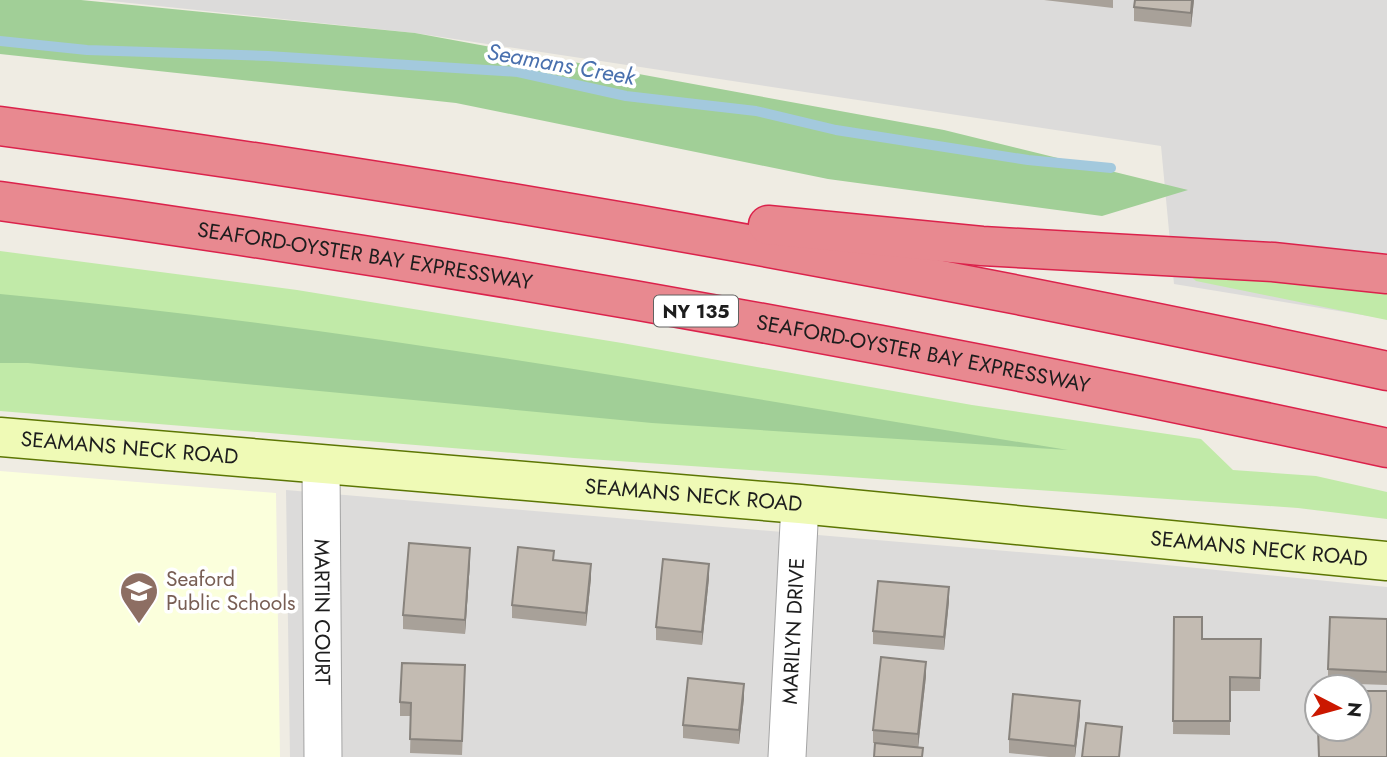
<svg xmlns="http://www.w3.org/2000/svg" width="1387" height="757" viewBox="0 0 1387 757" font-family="Jost,sans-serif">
	<rect width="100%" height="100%" fill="#efece3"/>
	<g fill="#dcdbda" fill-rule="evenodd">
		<path d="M101,0H1387V319L1174,284L1161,146L415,33Z"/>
		<path d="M286,490L1136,562L1387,587V757H290ZM1317,687H1359V729H1317Z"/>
	</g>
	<path fill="#fbffdc" d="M0,471L276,493L280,757H0Z"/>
	<g fill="#c1eaa8">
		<path d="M0,251L297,290L622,343L972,405L1201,439L1233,470L1316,476L1387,492V519L1298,508L574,458L0,411Z"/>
		<path d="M1181,268L1387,287V320L1196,281Z"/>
	</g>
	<g fill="#a1cf97">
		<path d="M0,0H81L415,33L944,130L1188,190L1102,216L828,179L456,103L0,54Z"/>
		<path d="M0,294C358,327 713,393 1068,450L652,423L28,363H0Z"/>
	</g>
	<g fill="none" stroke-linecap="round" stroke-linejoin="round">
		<path stroke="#a3c9dd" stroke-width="10" d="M0,41L87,50L268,56L518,72L626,96L756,111L836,130L1028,160L1111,168"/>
		<defs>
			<g id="street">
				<path id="s1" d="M321,465L323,757"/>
				<path id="s2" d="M787,757L800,504"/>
			</g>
			<g id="secondary">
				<path id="s3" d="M0,437L800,504L1387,561"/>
			</g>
			<g id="highway">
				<path d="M0,126C465,188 928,272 1387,371"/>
				<path id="s4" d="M0,201C465,265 928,348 1387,448"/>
				<path d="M768,225L982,246L1273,262L1387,274"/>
			</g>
		</defs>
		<use href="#street" stroke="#a4a4a4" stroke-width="39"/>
		<use href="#secondary" stroke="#5c7603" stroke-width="41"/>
		<use href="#highway" stroke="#db224b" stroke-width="41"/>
		<use href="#street" stroke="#fff" stroke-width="37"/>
		<use href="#secondary" stroke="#effab6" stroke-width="38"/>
		<use href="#highway" stroke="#e88990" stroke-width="38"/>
	</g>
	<g fill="#a8a199">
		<path d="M1044,0H1113V8Z"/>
		<path d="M1194,0L1191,27L1134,21V7Z"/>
		<path d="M554,560L591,578L586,626L512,618V605Z"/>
		<path d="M470,562L465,634L403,629V615Z"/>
		<path d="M709,578L702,645L656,640V627Z"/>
		<path d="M949,601L944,650L873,644V631Z"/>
		<path d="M1174,617L1202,639H1261L1260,691H1230V735L1173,734Z"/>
		<path d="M1387,619V685L1328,683V669Z"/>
		<path d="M926,676L918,748L873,743V730Z"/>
		<path d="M465,679L462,755L410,753L411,716H400V702Z"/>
		<path d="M744,698L739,744L683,738V725Z"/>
		<path d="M1080,715L1075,757H1049L1009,753V739Z"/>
	</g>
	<g fill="#88837d">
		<path d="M1192,0H1194L1191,27V13Z"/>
		<path d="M470,548V562L465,634V620Z"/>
		<path d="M591,564V578L586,626V613Z"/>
		<path d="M709,564V578L702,645V632Z"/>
		<path d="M949,587V601L944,650V637Z"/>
		<path d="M926,662V676L918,748V734Z"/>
		<path d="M744,684V698L739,744V730Z"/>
		<path d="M1080,701V715L1075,757V746Z"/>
	</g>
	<g fill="#c3bbb2" stroke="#88837d" stroke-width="2">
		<path d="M1135,0H1192L1191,13L1134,7Z"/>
		<path d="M409,543L470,548L465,620L403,615Z"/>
		<path d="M518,547L554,551L553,560L591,564L586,613L512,605Z"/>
		<path d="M663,559L709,564L702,632L656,627Z"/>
		<path d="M878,581L949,587L944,637L873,631Z"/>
		<path d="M1174,617H1202V639H1261L1260,678L1230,677V721H1173Z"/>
		<path d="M1330,617L1387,619V672L1328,669Z"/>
		<path d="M881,657L926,662L918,734L873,730Z"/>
		<path d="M402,663L465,665L462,741L410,739L411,703L400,702Z"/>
		<path d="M688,678L744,684L739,730L683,725Z"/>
		<path d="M1359,691H1387V757H1319L1318,729H1359Z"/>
		<path d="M1013,694L1080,701L1075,746L1009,739Z"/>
		<path d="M1086,723L1122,727L1119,757H1082Z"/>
		<path d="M875,743L923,748L922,757H874Z"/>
	</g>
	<defs>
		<symbol id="school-pin" viewBox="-11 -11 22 30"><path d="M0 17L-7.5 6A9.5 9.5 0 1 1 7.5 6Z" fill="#8d6e63" stroke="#fff"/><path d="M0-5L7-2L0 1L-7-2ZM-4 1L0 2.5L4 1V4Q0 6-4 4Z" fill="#fff"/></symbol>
	</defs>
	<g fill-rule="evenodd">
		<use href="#school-pin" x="117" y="569" width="44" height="60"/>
	</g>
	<g text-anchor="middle" stroke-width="7" stroke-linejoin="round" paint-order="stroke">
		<rect fill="#fff" stroke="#616161" stroke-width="2" x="654" y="295.5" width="84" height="31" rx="5"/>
		<g font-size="19" font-weight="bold" fill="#1d1d1d">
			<text x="696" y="318">NY 135</text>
		</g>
		<g font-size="21" fill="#1d1d1d" stroke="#fff">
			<text dy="7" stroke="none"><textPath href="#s4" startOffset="369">SEAFORD-OYSTER BAY EXPRESSWAY</textPath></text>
			<text dy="7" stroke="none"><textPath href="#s4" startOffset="936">SEAFORD-OYSTER BAY EXPRESSWAY</textPath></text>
			<text dy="7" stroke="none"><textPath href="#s3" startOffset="130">SEAMANS NECK ROAD</textPath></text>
			<text dy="7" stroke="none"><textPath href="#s3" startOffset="696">SEAMANS NECK ROAD</textPath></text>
			<text dy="7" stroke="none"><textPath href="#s3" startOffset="1264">SEAMANS NECK ROAD</textPath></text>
			<text dy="7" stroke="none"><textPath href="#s1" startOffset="147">MARTIN COURT</textPath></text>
			<text dy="7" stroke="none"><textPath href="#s2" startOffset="126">MARILYN DRIVE</textPath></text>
		</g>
		<g font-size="21" fill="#785e54" stroke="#fff" text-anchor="start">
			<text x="166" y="586">Seaford<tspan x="166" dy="24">Public Schools</tspan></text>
		</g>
		<g font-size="23" font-style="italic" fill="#4970ae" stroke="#fff">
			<text transform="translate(561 64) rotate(10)" y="8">Seamans Creek</text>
		</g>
	</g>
	<g transform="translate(1338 708) rotate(96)"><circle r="33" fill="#ffffff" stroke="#a5a5a5" stroke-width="2"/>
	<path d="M0-5L12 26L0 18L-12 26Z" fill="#cb1800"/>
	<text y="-10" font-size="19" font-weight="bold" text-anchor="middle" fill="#1d1d1d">N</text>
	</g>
</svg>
